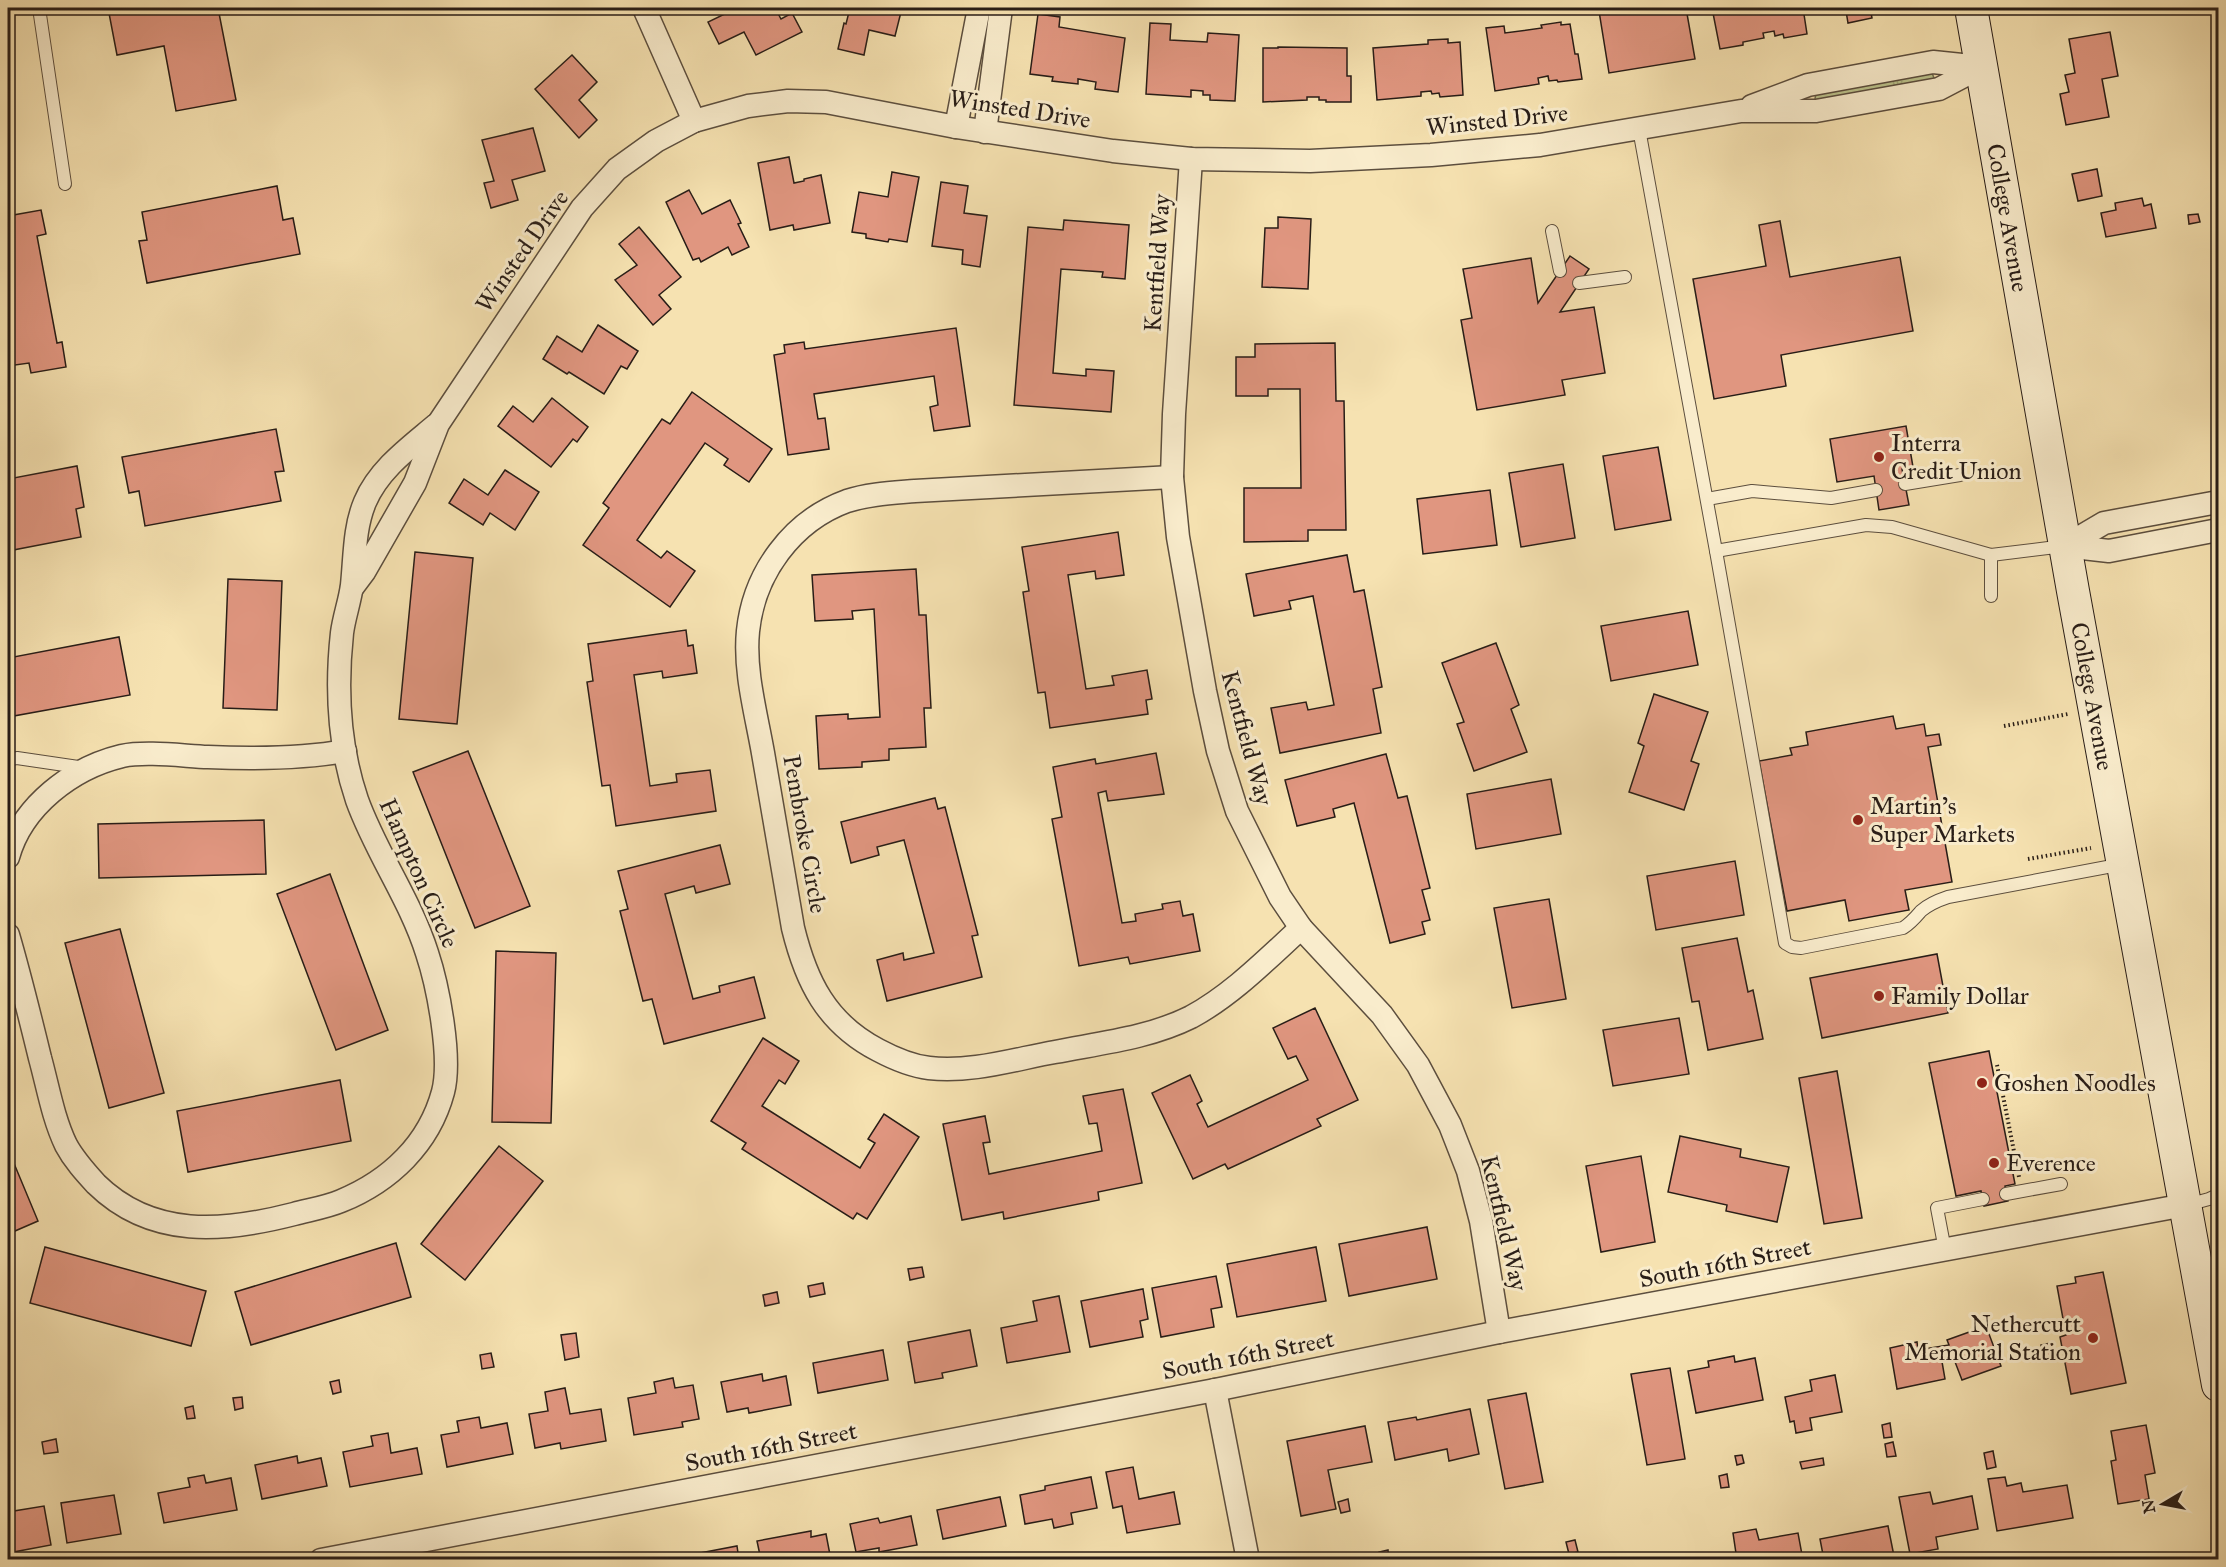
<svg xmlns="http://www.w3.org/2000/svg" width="2226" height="1567" viewBox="0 0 2226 1567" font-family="'IM FELL Great Primer',serif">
	<defs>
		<pattern id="grass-tufts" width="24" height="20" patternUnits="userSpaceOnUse" patternTransform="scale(1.5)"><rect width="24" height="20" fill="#bcc38c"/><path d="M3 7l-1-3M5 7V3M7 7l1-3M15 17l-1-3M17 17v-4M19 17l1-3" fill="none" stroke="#a2a778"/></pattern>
	</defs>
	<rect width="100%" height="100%" fill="#f6e2b1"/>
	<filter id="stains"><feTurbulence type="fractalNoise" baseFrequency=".00333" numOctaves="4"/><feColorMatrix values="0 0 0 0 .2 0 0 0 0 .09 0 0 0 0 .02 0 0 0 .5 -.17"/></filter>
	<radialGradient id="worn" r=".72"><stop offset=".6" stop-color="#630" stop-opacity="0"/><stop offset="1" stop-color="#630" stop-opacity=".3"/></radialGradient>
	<path fill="url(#grass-tufts)" stroke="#727052" stroke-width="1.5" d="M1932,73L1934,78L1932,82L1817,101L1815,99L1816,93Z"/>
	<g fill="#e09680" stroke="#281d17" stroke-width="1.5">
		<path d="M108,8H218L236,100L176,111L164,46L117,55Z"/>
		<path d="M485,8H503V12Z"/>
		<path d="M737,8H775L781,19L792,13L802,32L756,55L744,32L719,44L708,22Z"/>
		<path d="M850,8H902L895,36L869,30L864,55L838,49L844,23L846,24Z"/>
		<path d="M1617,8H1629L1630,13L1654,9V8H1686L1695,59L1609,73L1599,11Z"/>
		<path d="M1712,8H1803L1807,34L1784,38L1783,34L1775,36L1774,31L1763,33L1764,38L1743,42V45L1720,49Z"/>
		<path d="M1833,8H1870L1872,18L1848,23L1846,11L1834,13Z"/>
		<path d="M1038,14L1060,17L1059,27L1125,38L1118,92L1095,89L1096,82L1078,79V84L1052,81L1053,77L1030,74Z"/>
		<path d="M1561,22V25L1570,24L1575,54H1578L1582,79L1558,82L1557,80L1549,81L1548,76L1538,78L1539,84L1495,91L1486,28L1504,26L1505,33L1542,28L1541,25Z"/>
		<path d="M1150,23L1171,24L1170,40L1207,42L1208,33L1239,35L1235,101L1210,100V95H1203V91L1191,90V97L1146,94Z"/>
		<path d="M2110,32L2118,76L2102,79L2109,117L2066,125L2060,94L2069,92L2065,75L2075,73L2069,39Z"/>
		<path d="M1448,39V43L1460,42L1463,95L1440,97L1439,93L1432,94L1431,91L1421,92V96L1377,100L1373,48L1428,44V40Z"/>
		<path d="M1278,47L1347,48V76H1351V102H1326V100H1319V97H1307V100L1263,102V48H1278Z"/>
		<path d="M572,55L597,82L579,100L597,120L579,138L535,89Z"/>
		<path d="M533,128L545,171L512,180L518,200L491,208L484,183L494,181L482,140Z"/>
		<path d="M789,157L794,183L804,181V179L821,175L830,223L794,230L793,225L770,230L758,163Z"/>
		<path d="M2097,169L2102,196L2078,201L2072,174Z"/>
		<path d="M892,172L919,177L907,242L889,239L888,242L866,238V234L852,232L859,192L888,197Z"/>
		<path d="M941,182L968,186L964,213L987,216L980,267L962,264L963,250L932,246Z"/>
		<path d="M277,186L283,220L293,218L300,254L147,283L139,241L147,240L142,212Z"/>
		<path d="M689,190L702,214L730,200L741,223L738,224L749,247L732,255L728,247L701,262L699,258L693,260L666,202Z"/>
		<path d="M2142,198L2144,206L2151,204L2156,228L2106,237L2101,213L2116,210L2115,203Z"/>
		<path d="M41,210L46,234L37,236L57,343L62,342L66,367L31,373L29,363L8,366V216Z"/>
		<path d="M2198,214L2200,222L2189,224L2188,215Z"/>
		<path d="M1278,217L1311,219L1308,289L1262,287L1265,228H1278Z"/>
		<path d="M1064,220L1129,225L1125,279L1102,277L1103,272L1061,269L1053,373L1086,376V369L1114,371L1111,412L1014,405L1028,227L1063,230Z"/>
		<path d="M1780,221L1790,277L1900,257L1913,331L1781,355L1786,386L1714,399L1693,279L1766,266L1759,225Z"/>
		<path d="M639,227L681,277L659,295L671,309L653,325L615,280L637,265L619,244Z"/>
		<path d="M1570,256L1589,269L1560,312L1594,307L1605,373L1562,380L1565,395L1477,410L1461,320L1472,318L1463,269L1531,258L1538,303Z"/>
		<path d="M598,325L638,351L627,369L621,366L604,394L569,372L567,374L543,359L557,336L582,352Z"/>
		<path d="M956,328L970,426L934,431L930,407L938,405L934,376L814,394L818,419L825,418L829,449L788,455L774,355L785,353L784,345L804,342L805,349Z"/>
		<path d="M1335,343L1336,401H1344L1346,530H1308V541L1244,542V488H1301L1300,389H1268V396H1236V357H1255V344Z"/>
		<path d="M692,392L772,449L749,482L724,465L728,459L705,443L637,540L661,558L667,551L695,571L670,607L583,545L609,508L603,503L662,419L670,424Z"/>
		<path d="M552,398L588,427L577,442L573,439L551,467L498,426L513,406L533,422Z"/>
		<path d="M1906,426L1913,467L1902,469L1909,505L1879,510L1874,476L1837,482L1830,439Z"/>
		<path d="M276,429L284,471L275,472L281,501L145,526L139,491L129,493L122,457Z"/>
		<path d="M1658,447L1671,520L1615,530L1603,456Z"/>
		<path d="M1563,464L1575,538L1521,547L1509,473Z"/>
		<path d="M77,466L84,507L76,509L81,537L8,551V479Z"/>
		<path d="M505,470L539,492L515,530L490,513L483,525L449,503L464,479L488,495Z"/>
		<path d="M1490,490L1497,545L1423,554L1417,499Z"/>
		<path d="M1118,532L1124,575L1096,579L1095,571L1068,575L1086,689L1114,685L1112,676L1147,670L1152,699L1146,700L1148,714L1050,728L1045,692L1038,693L1023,592L1029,591L1022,547Z"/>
		<path d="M415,552L473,558L457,724L399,719Z"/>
		<path d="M1347,555L1354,592L1364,590L1382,687L1373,689L1381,733L1280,753L1271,708L1306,702L1308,710L1334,705L1313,596L1289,601L1291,609L1254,616L1246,574Z"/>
		<path d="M916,569L919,615H926L931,708H924L926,747L889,749V760L862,762V767L819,769L816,716L848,714V719L880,717L874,609L852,611L853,619L815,621L812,575Z"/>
		<path d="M228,579L282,581L277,710L223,708Z"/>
		<path d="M1688,611L1698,665L1611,681L1601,626Z"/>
		<path d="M686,630L688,646L693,645L697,673L663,678L662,671L634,675L650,786L677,782L676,774L710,770L716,811L616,826L610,785L602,786L587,682L593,681L588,644Z"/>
		<path d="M119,637L130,695L8,717V658Z"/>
		<path d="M1496,643L1519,705L1511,709L1527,752L1474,771L1457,724L1464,722L1442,663Z"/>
		<path d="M1654,694L1708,712L1691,761L1699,764L1684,810L1629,792L1644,746L1638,743Z"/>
		<path d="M1893,716L1896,729L1924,724L1926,736L1939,734L1941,745L1928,747L1952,882L1905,890L1909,910L1849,921L1845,900L1787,911L1759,761L1792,755L1790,748L1808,745L1806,732Z"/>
		<path d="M468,751L530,906L475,928L413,772Z"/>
		<path d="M1156,753L1164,794L1108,801L1106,791L1098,793L1122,923L1136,921L1135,914L1163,909L1162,904L1180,901L1183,916L1193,914L1200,951L1130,964L1128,957L1079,966L1052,819L1062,817L1053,767L1095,759L1096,764Z"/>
		<path d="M1386,754L1398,798L1407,796L1430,888L1422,890L1430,920L1422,922L1425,934L1390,943L1354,803L1333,809L1335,817L1297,826L1285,780Z"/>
		<path d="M1551,779L1561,834L1476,849L1467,794Z"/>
		<path d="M935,798L938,809L945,807L978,935L972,936L982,977L887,1001L877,960L903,953L904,960L934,953L904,840L877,847L879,855L851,863L841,822Z"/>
		<path d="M264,820L266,874L99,878L98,824Z"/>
		<path d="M720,845L730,884L696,893L694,886L665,894L693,999L720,992L719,986L754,977L765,1018L664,1044L652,999L643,1001L620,911L628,909L618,871Z"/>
		<path d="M1735,861L1744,915L1656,930L1647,876Z"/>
		<path d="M330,874L388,1030L336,1050L277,894Z"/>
		<path d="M1549,899L1566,999L1512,1008L1494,908Z"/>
		<path d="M120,929L164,1093L109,1108L65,943Z"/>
		<path d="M1737,938L1748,992L1753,990L1763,1039L1708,1050L1699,1001L1692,1002L1682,948Z"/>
		<path d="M496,951L556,953L551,1123L492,1122Z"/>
		<path d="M1937,954L1948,1013L1822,1038L1810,978Z"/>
		<path d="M1315,1008L1358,1100L1317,1119L1321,1126L1228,1169L1225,1164L1193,1179L1152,1093L1190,1075L1202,1101L1197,1104L1208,1127L1308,1080L1296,1056L1288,1059L1273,1028Z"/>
		<path d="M1679,1018L1689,1074L1613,1086L1603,1030Z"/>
		<path d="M763,1038L799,1061L785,1084L779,1080L762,1106L860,1168L875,1143L868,1139L884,1114L919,1137L867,1219L857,1213L853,1219L742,1149L746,1143L711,1121Z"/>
		<path d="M1989,1051L2015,1184L2005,1186L2008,1201L1984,1206L1981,1191L1956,1196L1929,1063Z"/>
		<path d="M1837,1071L1862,1218L1824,1224L1799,1078Z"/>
		<path d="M340,1080L351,1141L188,1172L177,1111Z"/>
		<path d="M1123,1089L1142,1183L1098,1192L1099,1200L1004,1219L1003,1212L962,1220L943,1124L985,1116L990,1142L983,1143L989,1174L1102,1151L1097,1123L1089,1124L1083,1096Z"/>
		<path d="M1680,1136L1741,1149L1740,1157L1789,1167L1777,1222L1726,1211L1727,1205L1668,1192Z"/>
		<path d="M499,1146L543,1181L465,1280L421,1244Z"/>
		<path d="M8,1149L38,1221L8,1234Z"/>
		<path d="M1641,1156L1655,1242L1601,1252L1586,1166Z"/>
		<path d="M1427,1227L1437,1279L1349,1296L1339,1244Z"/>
		<path d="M396,1243L411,1297L251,1345L235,1292Z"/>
		<path d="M45,1247L206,1291L191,1346L30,1303Z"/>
		<path d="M1316,1247L1326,1301L1237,1317L1227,1264Z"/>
		<path d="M922,1267L924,1277L910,1280L908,1269Z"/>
		<path d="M2103,1272L2126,1383L2071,1394L2060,1337L2066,1335L2057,1286L2076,1283L2075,1277Z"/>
		<path d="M1216,1276L1222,1307L1211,1309L1214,1327L1161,1337L1152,1288Z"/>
		<path d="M823,1283L825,1294L810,1297L808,1286Z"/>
		<path d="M1143,1289L1148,1319L1140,1321L1143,1337L1090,1347L1081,1301Z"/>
		<path d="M777,1292L779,1303L765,1306L763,1295Z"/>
		<path d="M1059,1296L1070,1352L1007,1363L1001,1328L1037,1321L1033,1301Z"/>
		<path d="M1986,1326L2001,1366L1962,1380L1952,1354L1941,1356L1945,1379L1897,1389L1890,1348L1917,1342L1918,1350L1949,1345L1947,1340Z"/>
		<path d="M970,1330L977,1366L942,1373L943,1378L915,1383L908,1342Z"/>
		<path d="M576,1333L579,1357L565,1360L561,1335Z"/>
		<path d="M2051,1343L2054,1357L2045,1359L2041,1345Z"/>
		<path d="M883,1350L888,1380L818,1393L813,1363Z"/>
		<path d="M491,1353L494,1367L482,1369L480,1355Z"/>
		<path d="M1734,1356L1735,1362L1755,1358L1763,1400L1696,1413L1688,1371L1709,1367L1708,1361Z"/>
		<path d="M1670,1368L1685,1459L1647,1465L1631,1374Z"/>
		<path d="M762,1374L763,1381L786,1376L791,1405L749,1413L748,1408L727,1412L721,1382Z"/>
		<path d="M1835,1375L1842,1412L1810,1418L1812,1430L1796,1433L1794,1421L1790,1422L1785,1397L1812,1391L1810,1380Z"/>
		<path d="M673,1378L675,1388L693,1385L699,1419L682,1422L683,1427L634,1435L628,1398L656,1393L654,1382Z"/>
		<path d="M339,1380L341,1392L333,1394L330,1382Z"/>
		<path d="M565,1388L570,1414L601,1409L606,1441L561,1449L560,1443L535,1448L529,1414L548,1411L545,1392Z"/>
		<path d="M1526,1393L1543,1482L1505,1489L1488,1400Z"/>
		<path d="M242,1397L243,1408L235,1410L233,1398Z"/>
		<path d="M193,1406L195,1418L187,1419L185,1408Z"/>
		<path d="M1470,1409L1479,1454L1449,1461L1447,1449L1395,1460L1388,1422L1416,1417L1417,1420Z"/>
		<path d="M479,1417L481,1428L507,1423L513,1454L447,1467L441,1435L459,1432L457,1421Z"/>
		<path d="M1890,1423L1892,1437L1884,1438L1882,1425Z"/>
		<path d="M2146,1425L2155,1473L2145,1475L2149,1499L2118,1504L2111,1461L2116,1460L2111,1431Z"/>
		<path d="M1365,1426L1372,1462L1328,1470L1336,1509L1301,1516L1287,1441Z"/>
		<path d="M388,1433L391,1453L417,1448L422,1474L350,1487L343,1452L373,1446L371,1436Z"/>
		<path d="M56,1439L58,1452L44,1454L42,1442Z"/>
		<path d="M1893,1442L1896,1456L1887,1457L1885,1444Z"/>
		<path d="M1993,1451L1996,1467L1987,1469L1984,1453Z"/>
		<path d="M1742,1455L1744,1463L1737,1465L1735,1456Z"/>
		<path d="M297,1456L298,1463L321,1458L327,1486L262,1499L255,1465Z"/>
		<path d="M1823,1458L1824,1465L1802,1469L1800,1462Z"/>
		<path d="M1133,1467L1139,1499L1174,1492L1180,1524L1127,1533L1122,1506L1113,1508L1106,1472Z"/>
		<path d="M1727,1474L1729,1487L1721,1488L1719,1476Z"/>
		<path d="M204,1475L206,1483L231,1478L237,1510L164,1523L158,1493L190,1487L188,1478Z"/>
		<path d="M1091,1477L1097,1508L1071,1513L1073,1524L1054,1528L1052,1519L1025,1524L1020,1495L1045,1490V1486Z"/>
		<path d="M2005,1477L2007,1486L2021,1483L2023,1492L2067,1485L2073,1518L1997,1531L1988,1479Z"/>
		<path d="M1930,1492L1933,1504L1972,1496L1978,1529L1936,1537L1938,1549L1910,1554L1899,1497Z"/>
		<path d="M114,1495L121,1534L67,1543L61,1503Z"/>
		<path d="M1000,1497L1006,1526L943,1539L937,1510Z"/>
		<path d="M1348,1499L1350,1511L1341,1513L1338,1502Z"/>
		<path d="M44,1506L51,1545L8,1553V1512Z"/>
		<path d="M911,1516L917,1545L879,1552V1548L856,1552L850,1524L878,1518L880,1523Z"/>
		<path d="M1888,1526L1894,1556L1875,1560H1824L1820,1539Z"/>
		<path d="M1756,1529L1759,1540L1798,1533L1803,1560H1737L1733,1533Z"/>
		<path d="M811,1531V1537L826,1534L831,1560H761L757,1541Z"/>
		<path d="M1575,1540L1578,1552L1569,1554L1566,1542Z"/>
		<path d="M737,1546L739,1560H668V1559Z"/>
		<path d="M1388,1550L1389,1560H1380L1379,1552Z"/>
	</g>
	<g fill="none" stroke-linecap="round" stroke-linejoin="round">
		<defs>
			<g id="lane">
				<path d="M39,8L65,184"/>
				<path d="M1639,129L1716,551L1866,525L1892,527L1991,555L2064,546"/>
				<path d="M1552,231L1560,271"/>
				<path d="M1579,283L1625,277"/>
				<path d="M1905,484L1960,475"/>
				<path d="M1707,499L1752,491L1831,498L1876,490"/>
				<path d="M1716,551L1785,943L1792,947L1801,948L1903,928C1911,923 1915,918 1921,911C1929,904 1939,900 1948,897L2123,864"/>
				<path d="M1991,555V596"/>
				<path d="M8,760L17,758L85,768"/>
				<path d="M2006,1194L2061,1184"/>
				<path d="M2187,1205L2209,1199L2218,1195"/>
				<path d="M1945,1250L1937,1208L1983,1199"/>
			</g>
			<g id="street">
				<path d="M644,8L694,121"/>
				<path d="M1752,106L1808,85L1933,62L1981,67"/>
				<path d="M956,127L979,8"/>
				<path d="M985,132L1001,8"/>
				<path d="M1191,159L1174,414L1172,477L1178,537L1205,691L1218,751L1237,811L1280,897L1301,928L1382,1015L1418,1065L1450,1125L1468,1171L1481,1221L1499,1332"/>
				<path d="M1172,477L915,491C892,493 869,494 847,501C792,521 754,573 748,631C744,671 756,713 763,753C773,811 783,869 793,928C806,981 826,1023 878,1050C893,1058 912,1066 929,1068C971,1073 1015,1059 1055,1052C1101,1043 1149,1038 1191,1017C1232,995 1267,959 1301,928"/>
				<path d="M2065,546L2104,523L2218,502"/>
				<path d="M2065,546L2109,551L2218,530"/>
				<path d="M352,588L364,572L415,483L438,424L582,208L617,169L656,141L694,121L748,106L788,101L826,102L956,127L1113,151L1191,159L1310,161L1431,155L1540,145L1741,111H1816L1939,89L1981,67"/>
				<path d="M8,857C22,806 72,768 122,756C146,751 183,756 208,757C254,759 299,759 345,751"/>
				<path d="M8,935C20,976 30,1017 40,1058C48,1087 53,1118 66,1145C74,1160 85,1172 96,1184C152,1239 224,1232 294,1214C309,1210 327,1207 341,1201C390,1181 429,1144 443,1092C452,1058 438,986 427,953C410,899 376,853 357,800C339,747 336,688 342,633C344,617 350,601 352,585C355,557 354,528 365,502C379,469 410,447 436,425"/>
				<path d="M1215,1390L1248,1560"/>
				<path d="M321,1560L1215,1390L1499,1332L2185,1205"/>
			</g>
			<g id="secondary">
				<path id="s1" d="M1971,8L2073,591L2218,1385"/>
			</g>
		</defs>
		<use href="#lane" stroke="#5c4e3e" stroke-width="14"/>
		<use href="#street" stroke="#5c4e3e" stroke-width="25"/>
		<use href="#secondary" stroke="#281d17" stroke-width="34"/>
		<g stroke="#281d17" stroke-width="4" stroke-dasharray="1.5 3" stroke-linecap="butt">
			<path d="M2004,726L2068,714"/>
			<path d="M2028,859L2091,848"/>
			<path d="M1997,1065L2019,1177"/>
		</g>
		<use href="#lane" stroke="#f9eccc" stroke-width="12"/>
		<use href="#street" stroke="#f9eccc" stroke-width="22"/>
		<use href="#secondary" stroke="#f9eccc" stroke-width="32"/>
	</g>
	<g fill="#8f2418" stroke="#f9eccc" stroke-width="2">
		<circle cx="1879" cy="457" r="6"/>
		<circle cx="1858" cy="820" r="6"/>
		<circle cx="1879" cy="996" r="6"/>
		<circle cx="1982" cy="1083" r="6"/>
		<circle cx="1994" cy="1163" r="6"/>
		<circle cx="2093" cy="1338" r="6"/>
	</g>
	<g text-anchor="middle" stroke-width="6" stroke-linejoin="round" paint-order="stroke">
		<g font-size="24" fill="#281d17" stroke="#f9eccc">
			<text transform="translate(1020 109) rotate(9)" y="8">Winsted Drive</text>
			<text transform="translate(1497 120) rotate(-6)" y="8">Winsted Drive</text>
			<text dy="8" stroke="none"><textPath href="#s1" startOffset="213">College Avenue</textPath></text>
			<text transform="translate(522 251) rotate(-55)" y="8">Winsted Drive</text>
			<text transform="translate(1157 263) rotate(-86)" y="8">Kentfield Way</text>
			<text dy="8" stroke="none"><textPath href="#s1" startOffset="699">College Avenue</textPath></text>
			<text transform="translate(1247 738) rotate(75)" y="8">Kentfield Way</text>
			<text transform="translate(805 834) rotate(80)" y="8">Pembroke Circle</text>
			<text transform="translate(419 873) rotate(66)" y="8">Hampton Circle</text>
			<text transform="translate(1504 1223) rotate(77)" y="8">Kentfield Way</text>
			<text transform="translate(1725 1263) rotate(-11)" y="8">South 16th Street</text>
			<text transform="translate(1248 1355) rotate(-11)" y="8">South 16th Street</text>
			<text transform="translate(771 1447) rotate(-11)" y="8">South 16th Street</text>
		</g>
		<g font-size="24" fill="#281d17" stroke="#f9eccc" text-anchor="start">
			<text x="1891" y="451">Interra<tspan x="1891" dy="28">Credit Union</tspan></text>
			<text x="1870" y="814">Martin's<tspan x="1870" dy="28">Super Markets</tspan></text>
			<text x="1891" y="1004">Family Dollar</text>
			<text x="1994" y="1091">Goshen Noodles</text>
			<text x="2006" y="1171">Everence</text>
			<text x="2081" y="1332" text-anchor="end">Nethercutt<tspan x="2081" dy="28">Memorial Station</tspan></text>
		</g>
	</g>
	<rect width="2226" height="1567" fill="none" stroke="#f6e2b1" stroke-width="30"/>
	<rect x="9" y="9" width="2208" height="1549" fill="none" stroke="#281d17" stroke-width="3"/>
	<rect x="15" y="15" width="2196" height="1537" fill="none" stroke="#281d17" stroke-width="1.5"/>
	<g transform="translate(2163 1504) rotate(260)" stroke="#f9eccc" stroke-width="4.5" paint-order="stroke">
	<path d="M0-4.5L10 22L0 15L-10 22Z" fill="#281d17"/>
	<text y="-9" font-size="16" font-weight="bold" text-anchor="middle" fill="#281d17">N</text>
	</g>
	<rect width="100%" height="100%" filter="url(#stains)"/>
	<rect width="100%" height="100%" fill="url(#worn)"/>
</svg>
